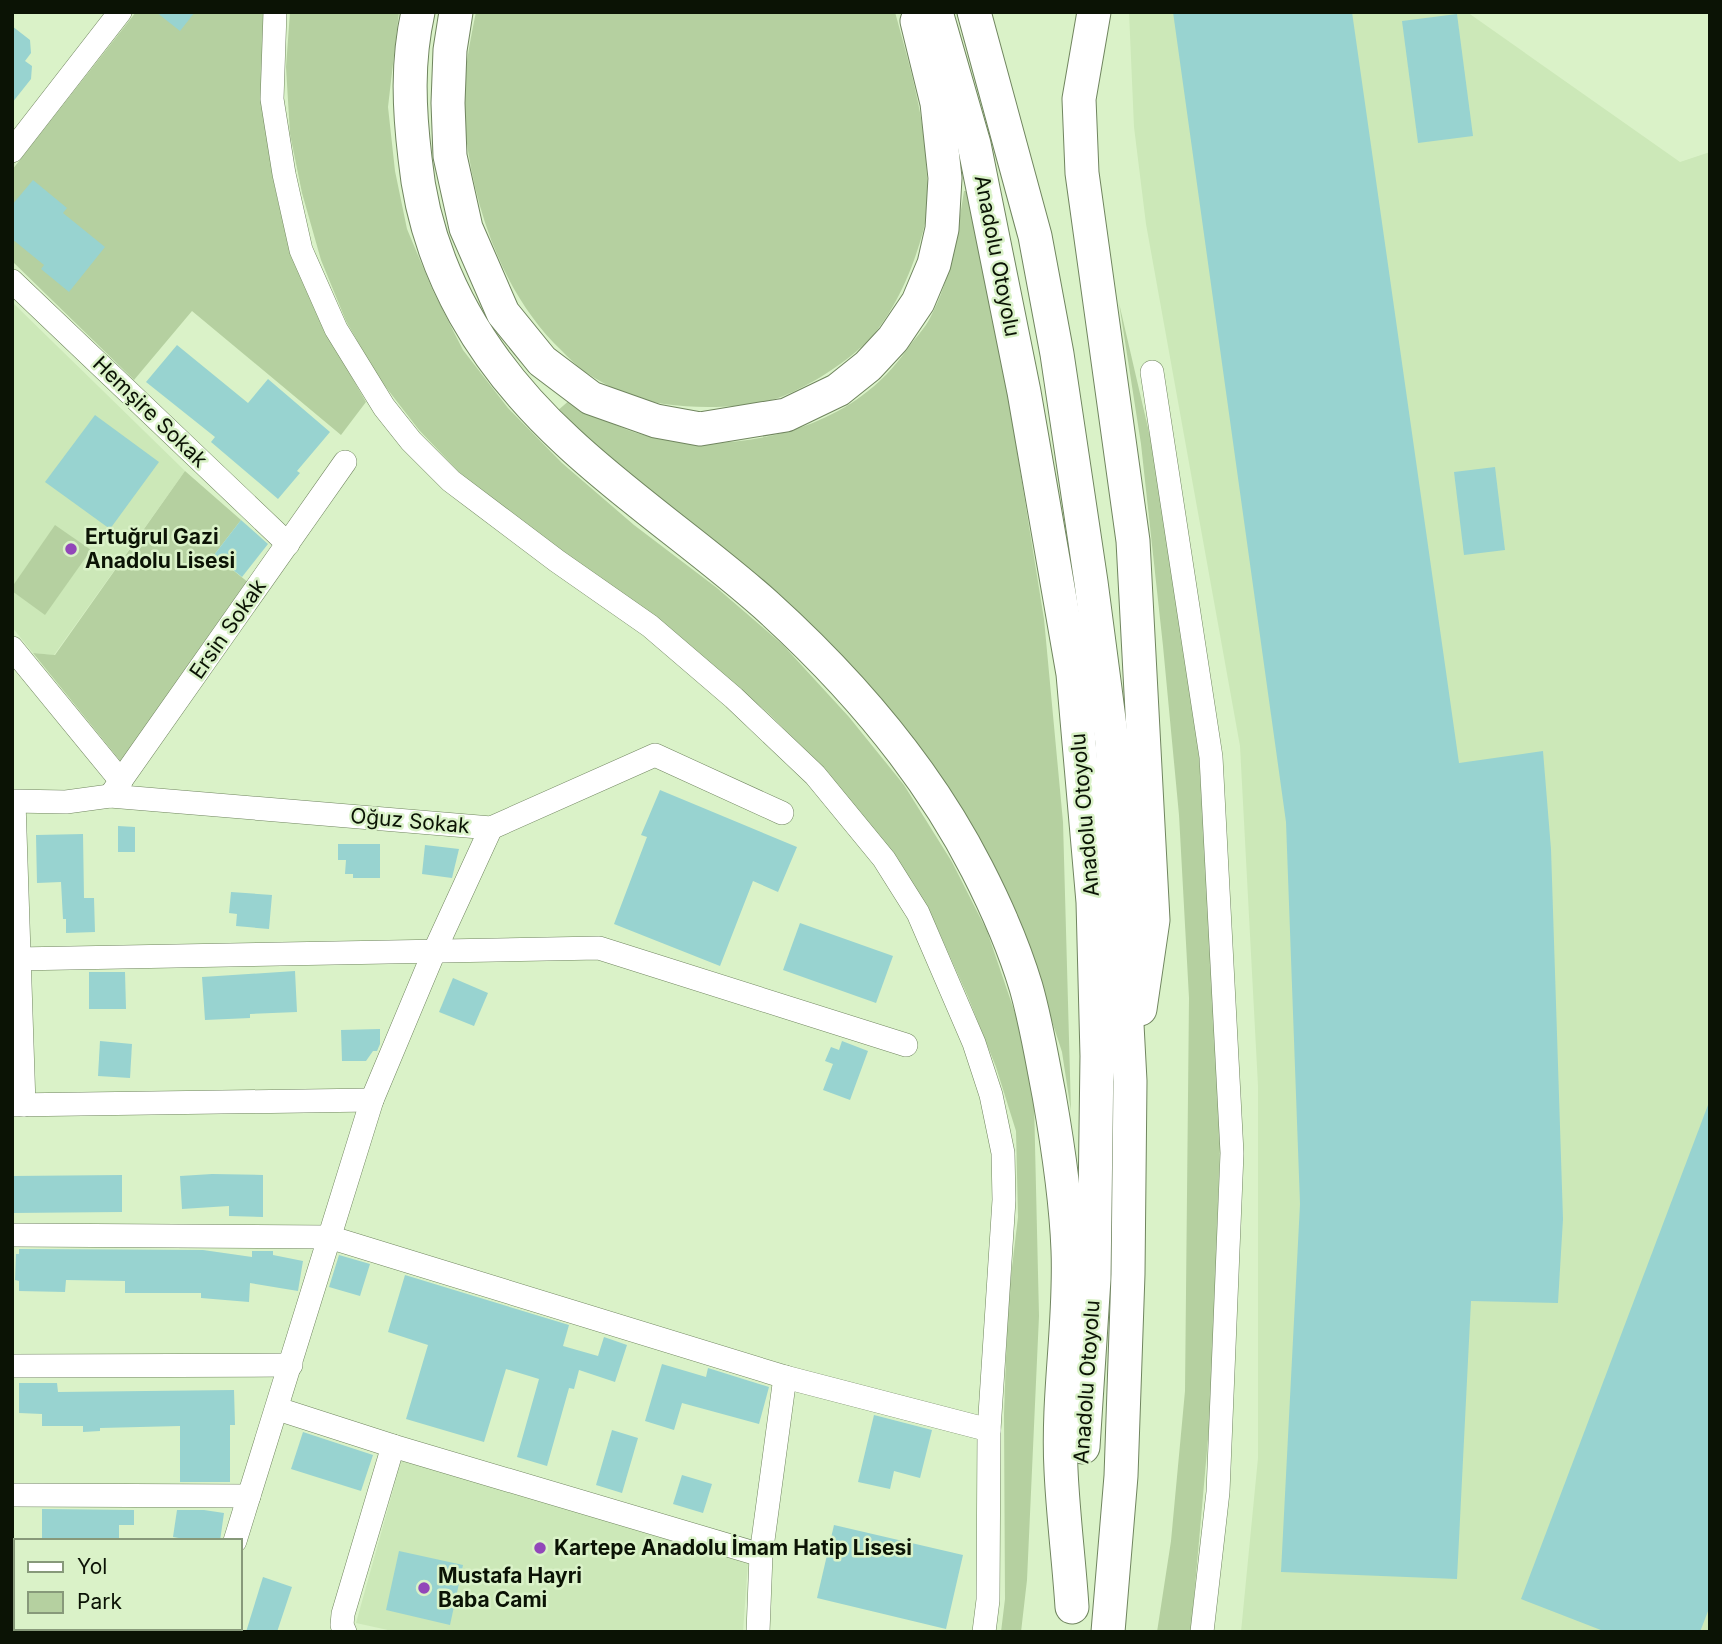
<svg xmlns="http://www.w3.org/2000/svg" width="1722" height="1644" viewBox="0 0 1722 1644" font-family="Inter,sans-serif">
	<rect width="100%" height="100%" fill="#daf2c8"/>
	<g fill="#cce8b8">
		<path d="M1129,12H1467L1680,162L1710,152V1632H1241L1258,1458V1086L1240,746L1146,224L1134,127Z"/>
		<path d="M12,302L185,471L54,655L33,653L12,627Z"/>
		<path d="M402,1458L748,1561L743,1632H397L356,1623Z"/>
	</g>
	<g fill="#b5d0a0">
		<path d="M136,12H265C266,54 263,98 268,140C277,238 318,319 366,402L341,435L192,311L134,380L12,261V170Z"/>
		<path d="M290,12H399L388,107L395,171L407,229L433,291L463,350L508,408L562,463L634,525L717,588L783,645L849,717L904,785L952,862L987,931L1016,1016L1034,1102L1039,1316L1027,1580L1021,1632H1001L1005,1599L1004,1414L1008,1301L1018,1217L1016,1131L996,1067L968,997L936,925L892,853L826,770L767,712L703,659L521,524L461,474L419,430L378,377L346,321L321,260L302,193L290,134L286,67Z"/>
		<path d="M476,12H895C910,67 926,120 927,178C928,188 929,199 928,209C920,254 895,319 859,349C839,367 804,389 778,398C738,411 666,410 627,395C613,389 598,380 585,372C577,366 569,358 562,351C500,292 471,200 464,117C462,82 469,46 476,12Z"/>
		<path d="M964,191H975L1044,619L1063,822L1071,1111L1062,1052L1026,941L958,802L913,740L641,486L556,412L571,399C594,414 619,429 647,436C718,453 810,438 868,391C885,378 899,361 911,344C917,336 925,328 930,318C951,279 957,235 964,191Z"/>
		<path d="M1119,303L1161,484L1194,687L1218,1027L1220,1148L1211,1405L1191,1632H1157L1171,1541L1185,1391L1189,998L1179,815L1163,646L1141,444Z"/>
		<path d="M185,471L241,520L214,555L249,583L122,763L33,653L55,655Z"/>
		<path d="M55,525L91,550L45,615L12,591V587Z"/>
	</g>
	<g fill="#98d3d0">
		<path d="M156,12H195L180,31Z"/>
		<path d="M1173,12H1352L1459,763L1543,751L1551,849L1563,1219L1558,1303L1471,1301L1457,1579L1281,1572L1300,1204L1286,822Z"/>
		<path d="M1457,14L1473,136L1418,143L1402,21Z"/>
		<path d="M12,26L30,40L31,53L25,61L32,66L31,79L12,103Z"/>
		<path d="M33,180L67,208L63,213L105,247L69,292L41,269L44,265L12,239V205Z"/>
		<path d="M177,345L248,403L268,379L330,432L297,471L300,473L278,499L211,442L215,437L146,382Z"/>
		<path d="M95,415L159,462L110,529L45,482Z"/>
		<path d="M1495,467L1505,550L1464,555L1454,472Z"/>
		<path d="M241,520L268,544L242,577L214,555Z"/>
		<path d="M660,790L797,847L778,892L753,881L720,966L614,924L647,837L641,835Z"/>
		<path d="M118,826L135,827V852H118Z"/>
		<path d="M83,834L84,898H94L95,932L66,933V919H63L61,882L37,883L36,835Z"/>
		<path d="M338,844H380V878H353V874H345L346,860H338Z"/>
		<path d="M425,845L459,849L452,878L422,874Z"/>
		<path d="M231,892L272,895L269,929L236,926L237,914L229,913Z"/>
		<path d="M800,923L893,956L876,1003L783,970Z"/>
		<path d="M295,971L297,1012L250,1014V1018L205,1020L202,977Z"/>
		<path d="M89,972H125L126,1009H89Z"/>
		<path d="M453,978L488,993L474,1026L439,1012Z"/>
		<path d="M380,1029V1044L377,1051H373L366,1061H342L341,1030Z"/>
		<path d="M100,1041L132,1044L130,1078L98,1076Z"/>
		<path d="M842,1041L868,1051L850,1100L823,1090L833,1064L825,1061L831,1047L839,1050Z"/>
		<path d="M1708,1105L1710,1606L1700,1632H1606L1521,1599Z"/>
		<path d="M212,1174L263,1175V1217L229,1216V1206L182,1209L180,1176Z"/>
		<path d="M122,1175V1212L12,1213V1176Z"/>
		<path d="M19,1249L203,1250L252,1257V1251H273V1255L303,1261L298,1291L250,1283L249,1302L201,1298V1293H125V1281L66,1280L65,1292L19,1291V1281L15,1280L16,1254H19Z"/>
		<path d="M339,1255L370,1264L360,1296L329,1287Z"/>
		<path d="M405,1275L569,1325L563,1346L598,1356L604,1337L627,1345L615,1382L579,1370L574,1389L569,1388L547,1466L517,1457L539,1379L506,1369L484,1442L406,1419L428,1345L388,1332Z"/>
		<path d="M662,1364L706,1377L708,1368L769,1387L759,1424L682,1403L674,1430L645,1421Z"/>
		<path d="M19,1383H57L58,1392L234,1390L235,1425H230V1482H180V1426L100,1428V1431L83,1432V1426H42V1414L19,1413Z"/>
		<path d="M874,1415L932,1430L920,1478L894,1471L890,1489L858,1482Z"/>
		<path d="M612,1430L638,1438L622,1493L596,1485Z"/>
		<path d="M303,1432L373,1455L361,1491L291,1469Z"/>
		<path d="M682,1475L712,1484L703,1513L673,1504Z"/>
		<path d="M42,1509L134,1510V1525H119V1541H42Z"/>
		<path d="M177,1510H204L224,1513L220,1541H196L173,1537Z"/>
		<path d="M834,1525L963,1555L946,1629L817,1598Z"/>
		<path d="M399,1551L463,1565L450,1625L386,1610Z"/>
		<path d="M263,1577L292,1587L277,1632H246Z"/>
	</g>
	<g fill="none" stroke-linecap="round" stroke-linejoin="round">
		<defs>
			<g id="minor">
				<path d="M275,12L272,99L284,174L301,250L336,329L384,407L411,441L451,481L557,561L650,626L734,698L815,775L884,859L918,913L974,1043L991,1095L1003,1153L1004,1200L989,1430L988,1600L984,1632"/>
				<path d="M12,151L120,12"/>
				<path d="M12,281L288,544"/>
				<path d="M1152,372L1211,757L1232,1153L1218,1492L1202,1632"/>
				<path d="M12,648L121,781"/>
				<path d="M110,796L345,462"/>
				<path d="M12,801L66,802L110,796L491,828L655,755L782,813"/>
				<path d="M14,802L24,1105"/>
				<path d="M17,959L599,948L906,1045"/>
				<path d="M12,1105L372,1100"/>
				<path d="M12,1235L329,1237L785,1377L989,1430"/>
				<path d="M12,1366L291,1365"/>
				<path d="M278,1409L393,1446L761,1555"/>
				<path d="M12,1495L249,1496"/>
				<path d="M235,1541L372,1100L434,952L491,828"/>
				<path d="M12,1553L16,1554"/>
				<path d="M207,1632L209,1628"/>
				<path d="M345,1632L342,1625L343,1614L393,1446"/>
				<path d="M758,1632L761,1555L785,1377"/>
			</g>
			<g id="highway">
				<path d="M418,12C407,62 409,108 415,158C426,271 485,366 568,442C630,500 702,548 766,605C849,680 926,769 977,869C996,906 1014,947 1026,987C1036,1022 1042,1059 1049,1095C1058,1146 1066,1198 1068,1250C1071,1323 1057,1396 1061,1470C1063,1515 1069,1561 1072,1607"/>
				<path d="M456,12L450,50L448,103L450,156L466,228L503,313L542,361L591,398L656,421L700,429L786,415L838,390L868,366L893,339L918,302L934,264L942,229L945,178L937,103L917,21"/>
				<path d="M936,12L974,144L1024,392L1073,674L1093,902L1097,1056L1094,1279L1083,1447"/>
				<path d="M974,12L1035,236L1057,354L1091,582L1112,742L1130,1081L1128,1274L1121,1476L1108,1632"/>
				<path d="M1094,12L1079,99L1082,173L1133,541L1153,920L1140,1009"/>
			</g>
		</defs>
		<use href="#minor" stroke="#70855f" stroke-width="24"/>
		<use href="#highway" stroke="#70855f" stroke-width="35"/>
		<use href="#minor" stroke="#fff" stroke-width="23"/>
		<use href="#highway" stroke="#fff" stroke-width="33"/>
	</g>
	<g fill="#9247b9" stroke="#daf2c8" stroke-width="2.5">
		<circle cx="71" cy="549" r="7"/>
		<circle cx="540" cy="1548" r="7"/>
		<circle cx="424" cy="1588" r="7"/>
	</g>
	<g text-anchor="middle" stroke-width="5" stroke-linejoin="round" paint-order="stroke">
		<g font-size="21" fill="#0b1305" stroke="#daf2c8">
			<text transform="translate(997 256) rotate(79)" y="7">Anadolu Otoyolu</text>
			<text transform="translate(150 412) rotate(44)" y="7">Hemşire Sokak</text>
			<text transform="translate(228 629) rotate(-55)" y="7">Ersin Sokak</text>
			<text transform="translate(1085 815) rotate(-95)" y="7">Anadolu Otoyolu</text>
			<text transform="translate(410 821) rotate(5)" y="7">Oğuz Sokak</text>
			<text transform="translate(1087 1382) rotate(-86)" y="7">Anadolu Otoyolu</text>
		</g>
		<g font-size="21" font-weight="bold" fill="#0b1305" stroke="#daf2c8" text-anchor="start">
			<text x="85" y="544">Ertuğrul Gazi<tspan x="85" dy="24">Anadolu Lisesi</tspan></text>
			<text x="554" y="1555">Kartepe Anadolu İmam Hatip Lisesi</text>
			<text x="438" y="1583">Mustafa Hayri<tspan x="438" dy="24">Baba Cami</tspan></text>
		</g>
	</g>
	<rect width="1722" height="1644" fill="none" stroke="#0b1305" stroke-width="28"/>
	<rect x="14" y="1539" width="228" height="91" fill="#daf2c8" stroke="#87997a" stroke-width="2"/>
	<rect x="28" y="1562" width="35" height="10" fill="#ffffff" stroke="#87997a" stroke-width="2"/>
	<text x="77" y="1574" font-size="21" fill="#0b1305">Yol</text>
	<rect x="28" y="1592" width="35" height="21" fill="#b5d0a0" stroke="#87997a" stroke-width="2"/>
	<text x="77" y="1609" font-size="21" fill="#0b1305">Park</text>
</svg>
